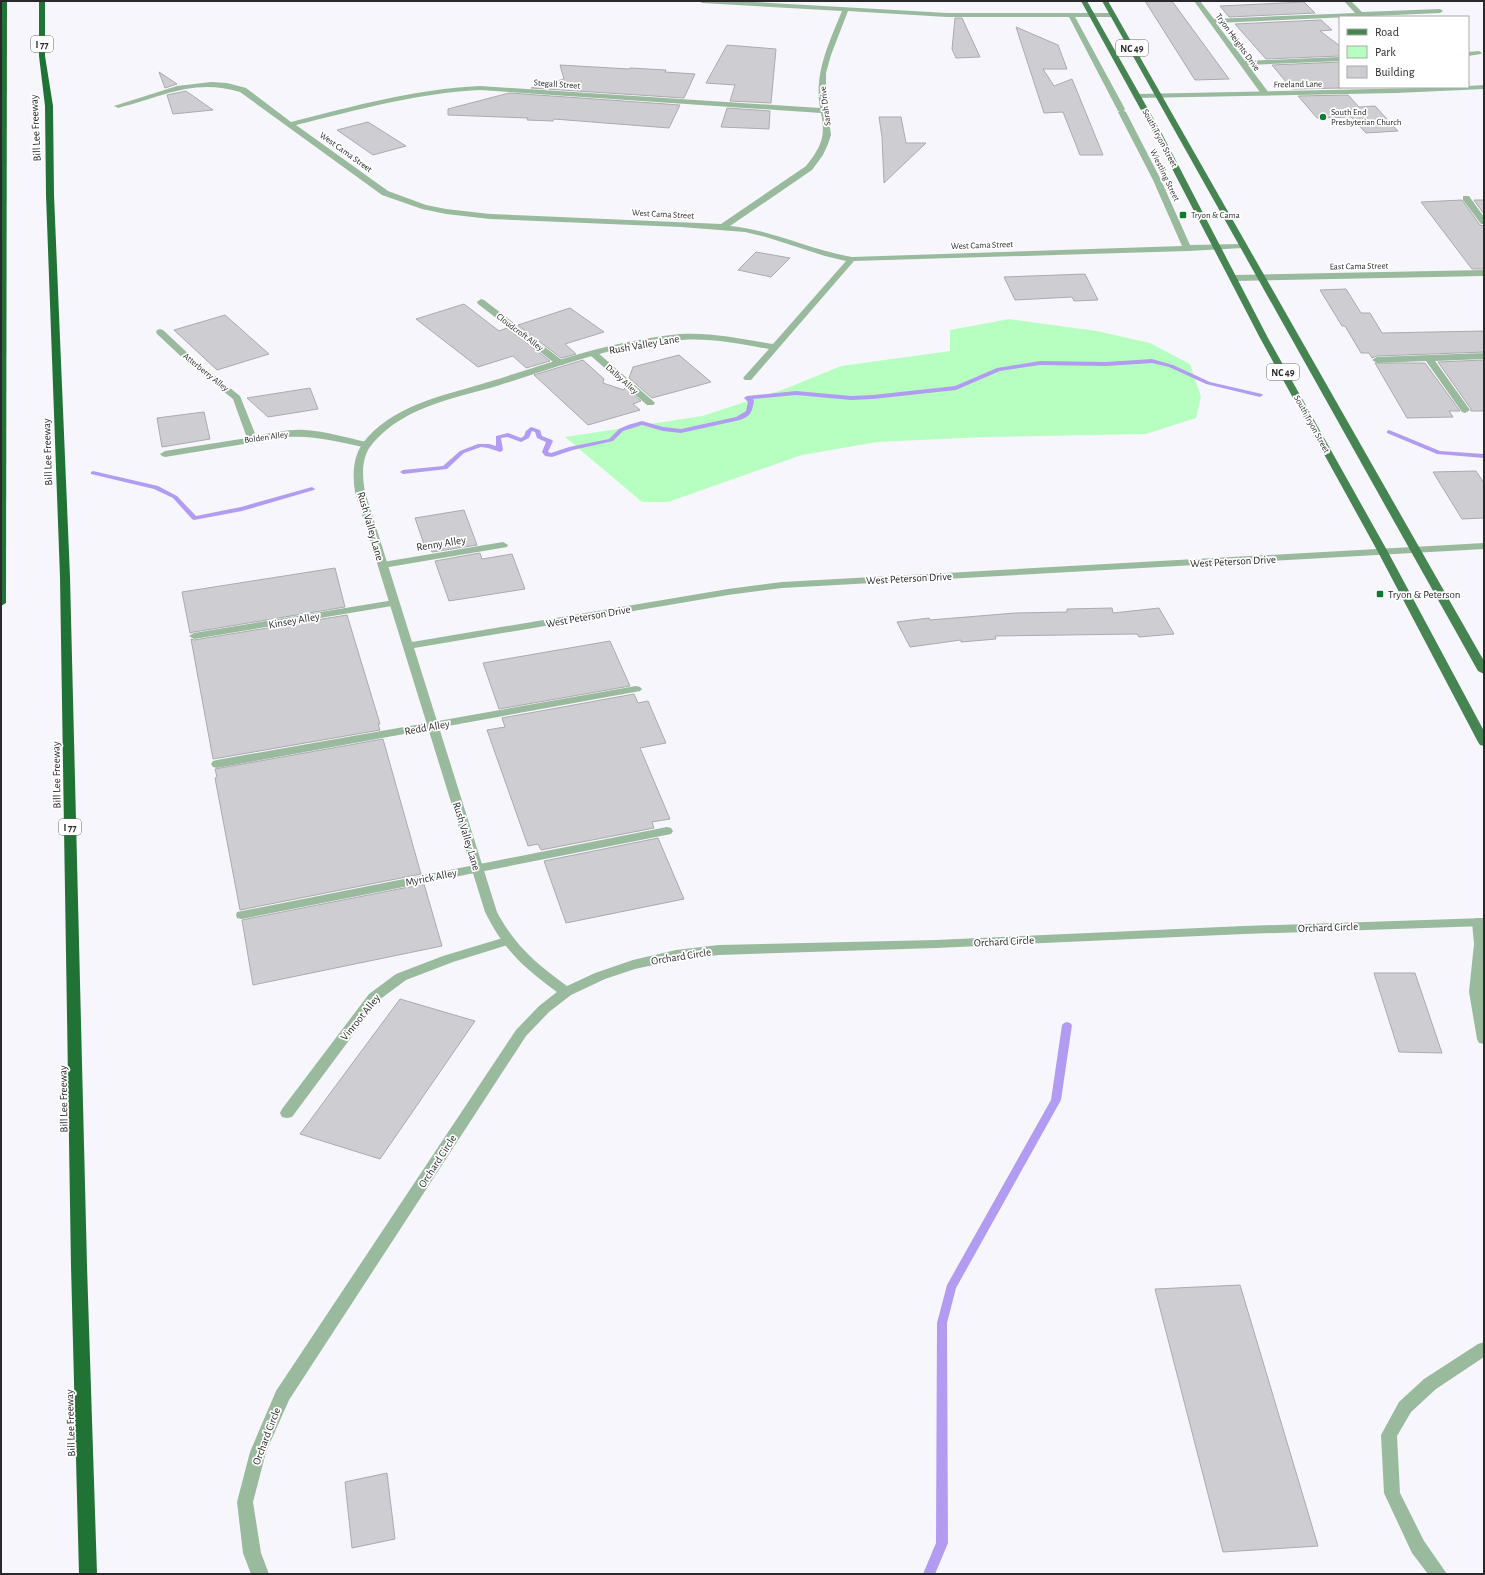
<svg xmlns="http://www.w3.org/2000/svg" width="1485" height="1575" viewBox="0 0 1485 1575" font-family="'Alegreya Sans',sans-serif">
	<rect width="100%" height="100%" fill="#f7f6fc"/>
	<path fill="#b7ffc1" d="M1009,319L1097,331L1150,343L1190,364L1201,397L1196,418L1146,434L985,437L877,442L802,455L668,502H642L565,437L702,416L782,390L841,366L950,351V330Z"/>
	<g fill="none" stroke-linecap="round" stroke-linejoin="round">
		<g fill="#b19cf1" fill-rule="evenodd">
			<path d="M1152,359L1173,365L1210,382L1262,394L1263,395L1260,397L1206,384L1169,367L1152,363L1106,366L1040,365L1000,371L956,390L873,399L851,400L796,395L753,399L754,401C752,412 751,416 740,420L681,433L663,431L642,425L623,431L613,441L573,450L552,457L545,456L542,452L546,442L537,438L535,432L532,431L529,438L521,442L507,437L501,438L503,450L502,451L500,452L488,448L481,447L464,453L447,469L403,474L400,472L403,470L443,466L460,451L478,444H489L496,446V436L508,433L521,438L524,436L526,431L531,427L540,430L542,436L552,440L553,441L548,452L551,453L569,447L609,439L619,429L628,425L642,421L663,427L681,429L736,417L746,411L748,402L744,398L747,396L796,391L851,396L873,395L955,386L997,368L1040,361L1106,362Z"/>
			<path d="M1389,430L1440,451L1484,454V458L1437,454L1387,433V431Z"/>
			<path d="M93,471L158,486L177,496L196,516L241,507L312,487L315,489L314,490L242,511L194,520L192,519L173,498L154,489L91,474V472Z"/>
			<path d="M1067,1022L1070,1023L1072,1025L1061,1100L956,1288L947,1323L948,1543L935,1574H923L936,1543L937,1323L947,1285L1051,1100L1062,1025L1064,1023Z"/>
		</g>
	</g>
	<g fill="#cecdd2" stroke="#abaaaf">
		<path d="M1145,1H1172L1229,79L1195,80Z"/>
		<path d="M1304,2L1315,13L1229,17L1220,6Z"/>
		<path d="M955,18H962L980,57L956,58L952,49Z"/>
		<path d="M1321,20L1332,30L1320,31L1340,46V56L1266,59L1235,24Z"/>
		<path d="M1016,27L1058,45L1067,69H1043L1054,86L1072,79L1103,155H1080L1063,112L1044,113Z"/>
		<path d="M727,45L776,49L771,103L730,101L735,85L706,83Z"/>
		<path d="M1340,62L1341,88L1292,89L1272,65Z"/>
		<path d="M560,65L629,69L630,68L666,70L665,72L695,74L684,98L531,88L564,79Z"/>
		<path d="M159,72L177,84L165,88Z"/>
		<path d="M186,91L213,110L173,114L167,95Z"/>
		<path d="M509,93L680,105L669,128L554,119L553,121L527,120L528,118L448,115V109Z"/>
		<path d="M1348,95L1359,107L1375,106L1398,131L1366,133L1351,117L1317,118L1298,96Z"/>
		<path d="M727,108L770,111L769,129L721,127Z"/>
		<path d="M879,117H901L906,143H926L884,183L882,137Z"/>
		<path d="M368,122L406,146L373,155L337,130Z"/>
		<path d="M1462,200L1480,225L1484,226V269H1472L1421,202Z"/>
		<path d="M1474,200H1484V214Z"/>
		<path d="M756,252L790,258L771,277L738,270Z"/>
		<path d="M1085,274L1098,300L1074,301L1072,297L1015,300L1004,277Z"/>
		<path d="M1346,289L1361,313H1370L1382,333L1484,331V352L1377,356L1372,358L1369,353H1361L1345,326H1342L1320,290Z"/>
		<path d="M464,304L499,331L507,328L550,361L526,368L513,356L478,367L416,319Z"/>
		<path d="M570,308L604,332L565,344L576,354L561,358L518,325Z"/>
		<path d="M225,315L269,354L217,370L174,330Z"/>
		<path d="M679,355L711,382L652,398L629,378L633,367Z"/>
		<path d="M583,360L604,379L603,383L624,390L625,387L641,401L633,404L640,410L588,425L534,375Z"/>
		<path d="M1484,360V411H1471V409L1438,362Z"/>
		<path d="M1375,363H1425L1460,411H1449L1453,417L1407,418Z"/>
		<path d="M310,388L318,409L268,417L247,398Z"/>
		<path d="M204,412L210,439L162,447L157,418Z"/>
		<path d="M1476,471L1484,483V518L1462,519L1433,472Z"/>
		<path d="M464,510L477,545L432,552L431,550H426L415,518Z"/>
		<path d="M480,553L482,559L512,554L525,589L449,601L435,561Z"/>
		<path d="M335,568L345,607L194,632L190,633L182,592Z"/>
		<path d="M1112,608L1113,613L1159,608L1174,634L1139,637L1137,634L995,636L996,639L961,642V640L910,647L897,622L929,618L930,620L1015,613L1067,612V609Z"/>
		<path d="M347,615L380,724H378L380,730L213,759L191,639L194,640Z"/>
		<path d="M610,641L630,686L499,709L483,663Z"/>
		<path d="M634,694L638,703L648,701L666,743L640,748L670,819L652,822L654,828L541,850L538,844L528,846L487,730L505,727L502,718Z"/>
		<path d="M383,739L421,874L240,910L215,778L217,777L215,769Z"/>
		<path d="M658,838L684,899L566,923L544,861Z"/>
		<path d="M424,884L442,946L253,985L242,920Z"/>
		<path d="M1374,973H1415L1442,1053L1399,1052Z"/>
		<path d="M400,999L475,1021L380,1159L300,1134Z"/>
		<path d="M1240,1285L1318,1546L1223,1552L1155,1289Z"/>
		<path d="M387,1473L395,1539L352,1548L345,1482Z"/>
	</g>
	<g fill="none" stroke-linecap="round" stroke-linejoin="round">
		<g fill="#99ba9d" fill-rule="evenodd">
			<path d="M1071,13L1074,15L1125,109L1124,111H1118L1117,109L1068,15Z"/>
			<path d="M481,299L484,300L563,361L565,363L563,365H557L478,304L477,302Z"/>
			<path d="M160,329L163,330L194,359L240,396L256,436C272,433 289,429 305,430C326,431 347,438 367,442L372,445L367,448C340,442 314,435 286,437L165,457L162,456L160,454L165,451L247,438L233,399L188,363L157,334L156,332L157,330Z"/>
			<path d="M594,351L597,352L653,401L655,403L653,405H647L591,356L590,354L591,352Z"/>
			<path d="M503,542L508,545L507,547L383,568L378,565L383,562Z"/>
			<path d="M394,600L399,603L398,605L194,639L189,636L194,633Z"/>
			<path d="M636,686L640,687L642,689L640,691L217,768L213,767L211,764L213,761L217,760Z"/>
			<path d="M667,827L671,828L673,831L671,834L242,919L237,918L236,915L237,912L242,911Z"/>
			<path d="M1478,918L1483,919L1484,921L1483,992L1484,1044L1479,1043L1477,1039L1469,992L1474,944L1472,922L1473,919Z"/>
			<path d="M506,937L511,938L513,941L511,944L453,962L406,980L379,1000L292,1117L287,1118L282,1117L280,1113L282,1109L369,994L396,974L443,956Z"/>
			<path d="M1484,1342V1357L1436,1389L1411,1412L1397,1436L1400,1493L1424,1541L1447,1574H1428L1412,1553L1384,1493L1381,1435L1399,1402L1424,1379L1478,1344Z"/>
		</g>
		<g fill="#99ba9d" fill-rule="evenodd">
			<path d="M699,1H736L947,13H1113L1116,15L1113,17H947L848,11L831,55L826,73V96L831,135L828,144L823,155L812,170L730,226C772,230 810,250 852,257L1182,246L1153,180L1118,112L1122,110L1126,112L1161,180L1190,245L1243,244L1247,246L1243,248L1188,251L854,261L751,380H745L743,378L769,349C740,344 711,338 682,340C619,343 560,366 500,385C457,398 404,406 373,443C361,456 362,476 365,492L412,642L728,589L782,582L1484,543V549L782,588L728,595L414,648L497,912C515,946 537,964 567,986L595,973L633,960L676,950L719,945L936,940L1244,926L1484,918V926L1244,934L936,948L719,955L676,960L635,969L605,979L571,995L549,1012L526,1036L289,1400L266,1452L253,1502L261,1553L269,1574H251L243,1553L237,1502L250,1452L276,1391L516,1030L539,1006L557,992C523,967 504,950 485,912L355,492C352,473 353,453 367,438C399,402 451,394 495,380C555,361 616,340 680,334C711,332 742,339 773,344L846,261L825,256L766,237L745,232L681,227L490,219L446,214L422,209L382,195L240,92C194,78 162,97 118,108L114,106L177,86L211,82L227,83L246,88L291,122C354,106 415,89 480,86L820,108C814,73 829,43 842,11L702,3ZM480,90L821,113C826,137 821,147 806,166L721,224L490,214L446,209L426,205L388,191L296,125C357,110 417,93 480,90Z"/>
			<path d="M1194,1H1200L1214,19L1355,13L1344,1H1351L1362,12L1440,9L1443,11L1440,13L1216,23L1245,61L1340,57V61L1248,65L1269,93L1265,95H1262Z"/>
			<path d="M1479,51L1482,53L1481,54L1468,56V52Z"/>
			<path d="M1463,196H1469L1484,217V224H1481L1463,200Z"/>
			<path d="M1484,270V276L1234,281L1230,278L1234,275Z"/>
			<path d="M1484,353V359L1435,361L1470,410L1465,413L1462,412L1426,361L1377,363L1372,360L1377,357Z"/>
		</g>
		<path fill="#99ba9d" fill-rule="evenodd" d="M1484,85V89L1396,93L1137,98L1133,96L1137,94L1468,87V86Z"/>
		<g fill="#468551" fill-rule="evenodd">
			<path d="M1081,1H1087L1161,132L1268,338L1388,552L1484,731V746L1480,745L1478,742L1378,552L1260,338L1153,132Z"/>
			<path d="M1102,1H1108L1484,661V674L1478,671Z"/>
		</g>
		<g fill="#217235" fill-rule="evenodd">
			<path d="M1,1H7L6,603L1,606Z"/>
			<path d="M39,1H45V56L53,106L54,195L70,577L87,1266L97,1574H79L71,1266L60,577L46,195L45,106L39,56Z"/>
		</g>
	</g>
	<g fill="#0d7c32" stroke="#fff" stroke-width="1.5">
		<circle cx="1323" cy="117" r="4"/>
		<rect x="1179" y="211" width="8" height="8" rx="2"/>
		<rect x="1376" y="590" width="8" height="8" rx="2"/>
	</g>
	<g text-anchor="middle" stroke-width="3.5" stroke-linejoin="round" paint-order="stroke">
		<g font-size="9" fill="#29292b" stroke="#fff">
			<text transform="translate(1238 42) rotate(54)" y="3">Tryon Heights Drive</text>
			<text transform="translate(557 84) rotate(4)" y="3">Stegall Street</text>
			<text transform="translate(1298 84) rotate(-1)" y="3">Freeland Lane</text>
			<text transform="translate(825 106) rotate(-97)" y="3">Sarah Drive</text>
			<text transform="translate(1160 138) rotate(62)" y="3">South Tryon Street</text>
			<text transform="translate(346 152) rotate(36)" y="3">West Cama Street</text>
			<text transform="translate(1165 175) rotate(64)" y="3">Wiestling Street</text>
			<text transform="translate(663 214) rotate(3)" y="3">West Cama Street</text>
			<text transform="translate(982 245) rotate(-2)" y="3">West Cama Street</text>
			<text transform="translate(1359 266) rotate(-1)" y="3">East Cama Street</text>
			<text transform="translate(520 332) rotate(37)" y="3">Cloudcroft Alley</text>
			<text transform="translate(206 372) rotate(39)" y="3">Atterberry Alley</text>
			<text transform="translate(622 379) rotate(42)" y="3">Dalby Alley</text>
			<text transform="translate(1312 424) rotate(61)" y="3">South Tryon Street</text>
			<text transform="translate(266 437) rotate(-8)" y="3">Bolden Alley</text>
		</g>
		<g font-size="9" fill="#29292b" stroke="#fff" text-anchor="start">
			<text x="1331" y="115">South End<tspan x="1331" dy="10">Presbyterian Church</tspan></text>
			<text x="1191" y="218">Tryon &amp; Cama</text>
		</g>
		<g fill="#fff" stroke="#69696b" stroke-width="1">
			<rect x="31" y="36" width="22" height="16" rx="3"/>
			<rect x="1116" y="40" width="32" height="16" rx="3"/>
			<rect x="1267" y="364" width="32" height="16" rx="3"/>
			<rect x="59" y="819" width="22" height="16" rx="3"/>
		</g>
		<g font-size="10" font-weight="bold" fill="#29292b">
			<text x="42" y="48">I 77</text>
			<text x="1132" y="52">NC 49</text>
			<text x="1283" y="376">NC 49</text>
			<text x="70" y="831">I 77</text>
		</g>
		<g font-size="11" fill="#29292b" stroke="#fff">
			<text transform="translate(35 128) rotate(-93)" y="4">Bill Lee Freeway</text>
			<text transform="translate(644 344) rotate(-10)" y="4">Rush Valley Lane</text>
			<text transform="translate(47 452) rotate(-92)" y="4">Bill Lee Freeway</text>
			<text transform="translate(371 526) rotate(74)" y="4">Rush Valley Lane</text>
			<text transform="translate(441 543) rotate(-9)" y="4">Renny Alley</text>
			<text transform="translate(1233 561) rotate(-3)" y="4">West Peterson Drive</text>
			<text transform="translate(909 578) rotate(-3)" y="4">West Peterson Drive</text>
			<text transform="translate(588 616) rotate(-10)" y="4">West Peterson Drive</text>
			<text transform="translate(294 620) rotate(-10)" y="4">Kinsey Alley</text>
			<text transform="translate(427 727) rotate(-10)" y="4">Redd Alley</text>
			<text transform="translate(56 775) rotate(-91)" y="4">Bill Lee Freeway</text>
			<text transform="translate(467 836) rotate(73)" y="4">Rush Valley Lane</text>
			<text transform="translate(431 877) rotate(-11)" y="4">Myrick Alley</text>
			<text transform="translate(1328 927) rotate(-2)" y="4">Orchard Circle</text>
			<text transform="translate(1004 941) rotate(-3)" y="4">Orchard Circle</text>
			<text transform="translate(681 956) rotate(-9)" y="4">Orchard Circle</text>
			<text transform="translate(360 1017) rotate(-51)" y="4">Vinroot Alley</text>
			<text transform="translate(63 1099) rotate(-91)" y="4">Bill Lee Freeway</text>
			<text transform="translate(437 1161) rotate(-57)" y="4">Orchard Circle</text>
			<text transform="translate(70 1423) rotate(-92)" y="4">Bill Lee Freeway</text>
			<text transform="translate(266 1436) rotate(-69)" y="4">Orchard Circle</text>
		</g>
		<g font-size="11" fill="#29292b" stroke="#fff" text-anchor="start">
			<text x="1388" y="598">Tryon &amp; Peterson</text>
		</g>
	</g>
	<rect width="1485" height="1575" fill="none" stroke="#29292b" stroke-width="4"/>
	<rect x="1339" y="16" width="130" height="72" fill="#ffffff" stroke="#a9a9aa"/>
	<rect x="1347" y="29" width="20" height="6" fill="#468551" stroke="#a9a9aa"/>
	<text x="1375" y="36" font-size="12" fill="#29292b">Road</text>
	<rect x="1347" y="46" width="20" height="12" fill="#b7ffc1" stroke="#a9a9aa"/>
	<text x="1375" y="56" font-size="12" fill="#29292b">Park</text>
	<rect x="1347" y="66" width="20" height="12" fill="#cecdd2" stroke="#a9a9aa"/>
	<text x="1375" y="76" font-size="12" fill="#29292b">Building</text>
</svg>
